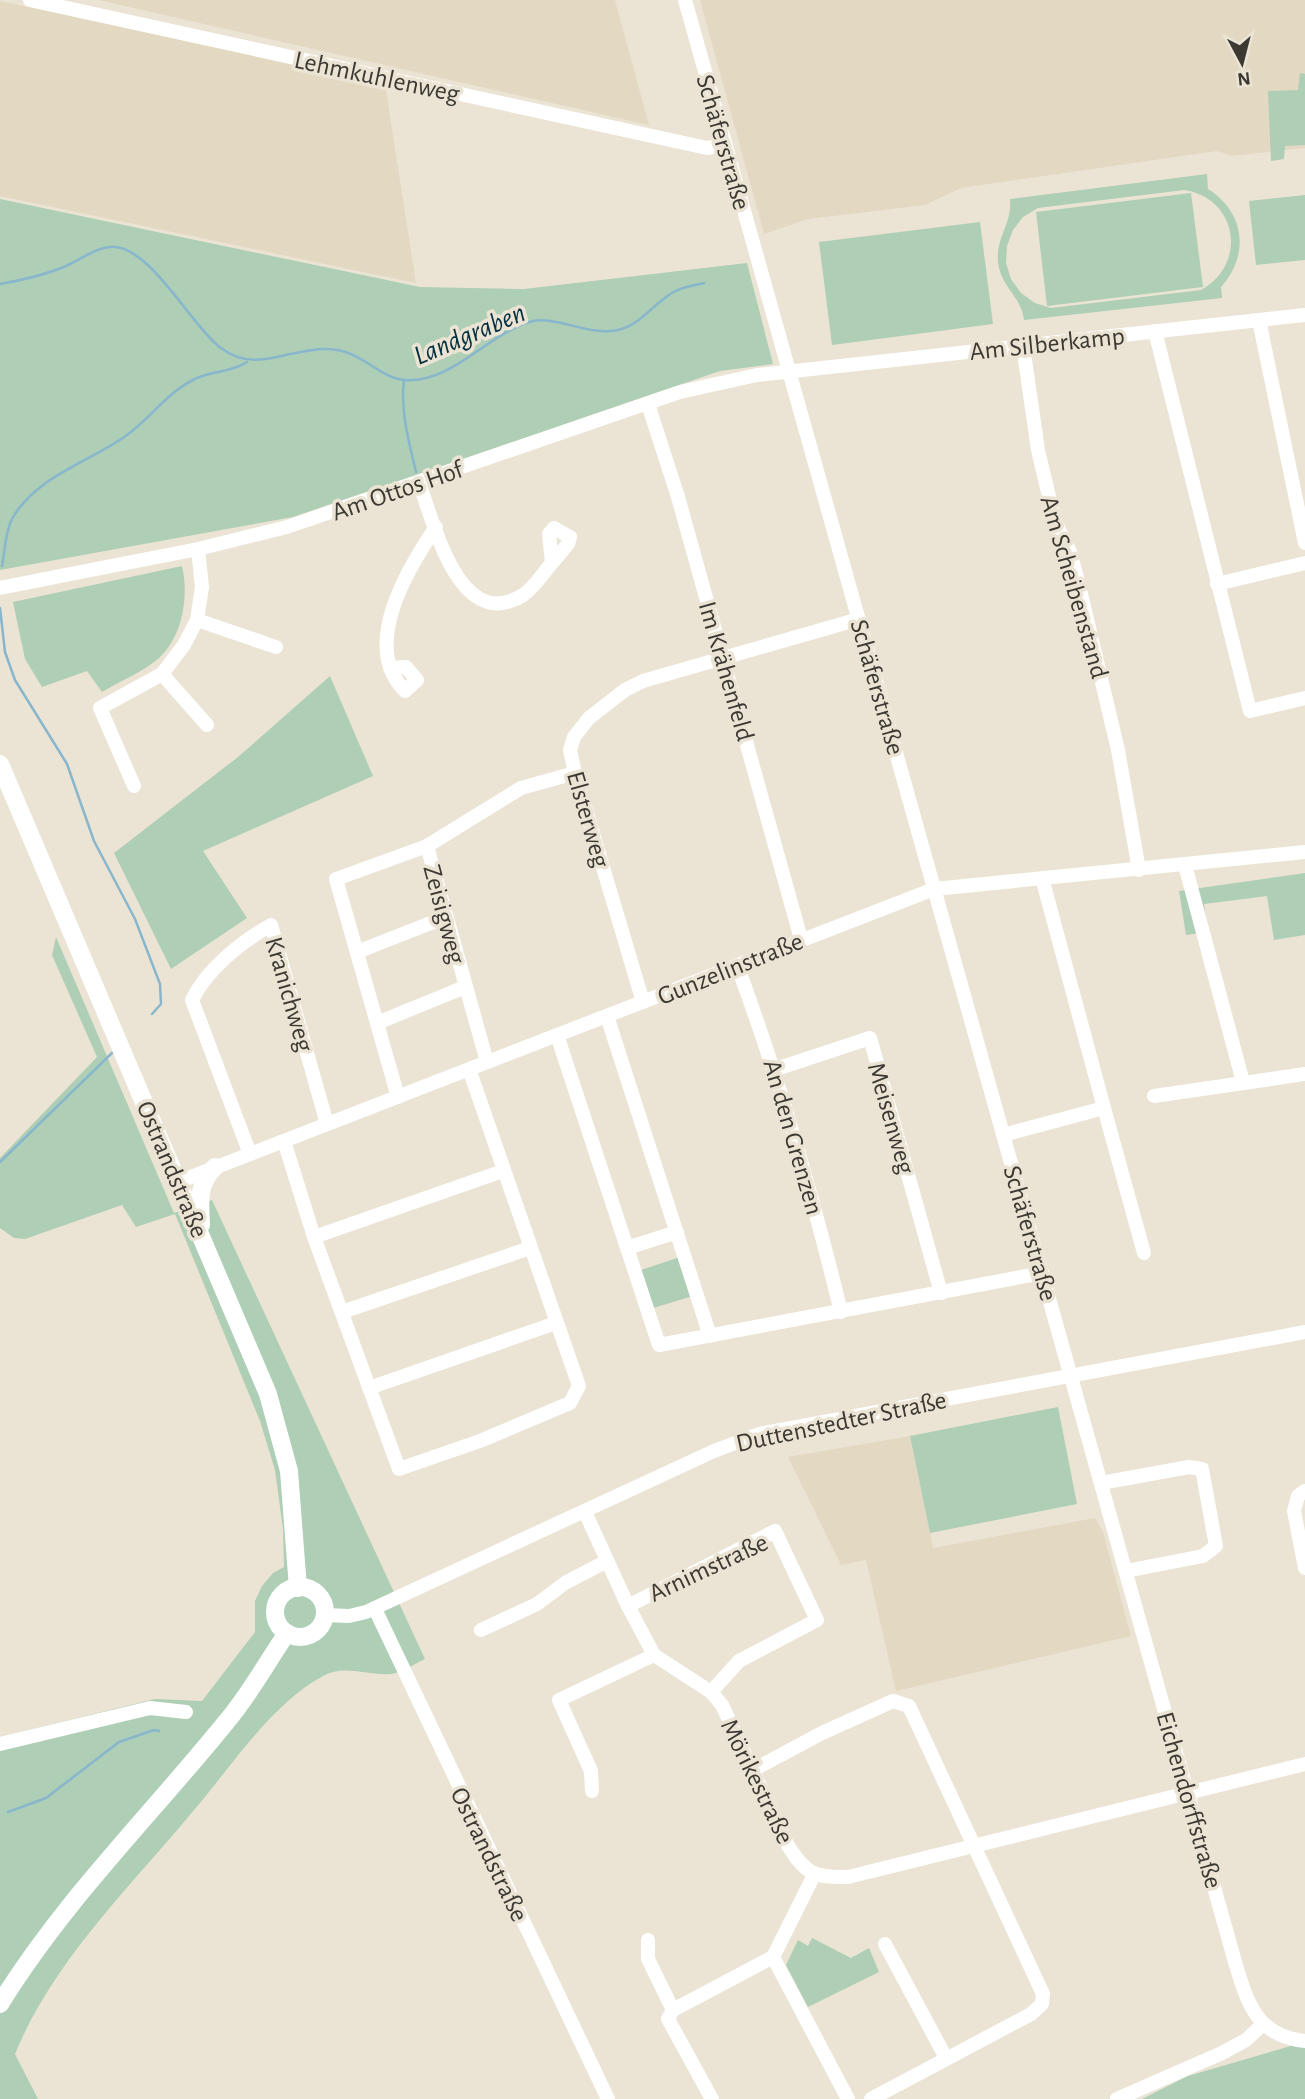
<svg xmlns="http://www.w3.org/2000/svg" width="1305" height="2099" viewBox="0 0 1305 2099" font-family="'Alegreya Sans',sans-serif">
	<rect width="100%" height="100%" fill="#ebe4d4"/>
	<g fill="#e3d8c2">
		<path d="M98,0H615L649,125Z"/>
		<path d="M700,0H1305V148L1232,156L1217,151L961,188L925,205L808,219L764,234Z"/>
		<path d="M0,1L385,84L416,283L0,196Z"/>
		<path d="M910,1436L933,1548L1095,1518L1103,1532L1131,1636L896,1691L866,1560L841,1565L788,1457Z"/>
	</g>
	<g fill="#aeceb6" fill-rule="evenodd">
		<path d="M1300,73L1305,74V145L1285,146L1284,159L1271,161L1268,91L1298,90Z"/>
		<path d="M1207,174L1208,189C1245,212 1250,255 1221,287L1222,298L1024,320C1022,297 1001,288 998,262C996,236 1012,225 1010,199ZM1184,190C1238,198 1248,264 1201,290L1051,308L1035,303L1021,293L1011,279L1006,263L1007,246L1013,230L1023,217L1038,208Z"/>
		<path d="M1191,193L1203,287L1047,306L1036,212Z"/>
		<path d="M1305,195V260L1256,265L1249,201Z"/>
		<path d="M0,199L420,287L524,289L747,263L773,364L720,371L293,517L0,570Z"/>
		<path d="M980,222L993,324L832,345L819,242Z"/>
		<path d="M182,566C189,596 183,636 159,658C143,672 120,681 102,692L87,671L42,687L25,659L13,602Z"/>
		<path d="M330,676L373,776L203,851L247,918L171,969L114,853L238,757Z"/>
		<path d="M1305,873V935L1274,940L1267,896L1204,904L1208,932L1186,935L1179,891Z"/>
		<path d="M56,937L174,1213L212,1200L425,1659C414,1664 402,1673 391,1674C367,1676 345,1664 323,1676C272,1703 231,1767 194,1810C131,1886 53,1961 15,2054L38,2099H0V1737L155,1699L202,1701L255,1632V1601L262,1586L273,1573L284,1567L283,1529L275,1470L260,1421L175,1214L136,1227L122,1205L25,1239L14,1238L0,1228V1158L97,1057L52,955Z"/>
		<path d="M680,1257L693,1296L650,1309L638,1271Z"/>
		<path d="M1058,1407L1077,1504L930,1533L910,1436Z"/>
		<path d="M812,1938L851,1958L869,1948L879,1972L808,2007L786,1965L798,1940L808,1946Z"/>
		<path d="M1294,2045L1305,2046V2099H1142L1188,2076Z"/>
	</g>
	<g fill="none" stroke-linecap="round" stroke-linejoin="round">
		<g stroke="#88b6cc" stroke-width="2.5">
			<path d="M0,284C23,280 45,275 66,266C80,260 95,248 110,247C149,243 190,325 221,348C256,375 290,347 328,349C362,350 378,378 405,380C452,383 487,335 529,322C553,314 590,337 618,330C639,325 648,310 665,298C676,288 690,286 704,283"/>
			<path d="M404,380C400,411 409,442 416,472"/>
			<path d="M2,566C5,551 5,532 12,519C36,476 90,462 127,435C152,417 168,391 197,378C214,371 232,372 247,362"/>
			<path d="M0,608L5,652L15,680L67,764L94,841L135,919L160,984L161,1004L152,1014"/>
			<path d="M0,1162L112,1053"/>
			<path d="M8,1812L46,1798L119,1742L154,1730L159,1731"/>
		</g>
		<g stroke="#fff" stroke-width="14">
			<path d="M30,0L707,148L725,145"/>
			<path d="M685,0L1235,1962C1247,2002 1257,2037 1305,2041"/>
			<path d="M1259,320L1305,543"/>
			<path d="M1155,331L1250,711L1305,698"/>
			<path d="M1023,346L1038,450L1055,522L1070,552L1078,581L1118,750L1139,870"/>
			<path d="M648,404L678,497L801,939"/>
			<path d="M419,483C434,522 459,635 523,595C534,588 543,573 552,563L549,534L554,528L570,537L568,544L552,563"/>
			<path d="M1217,584L1305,563"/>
			<path d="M0,588L198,549L287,527L680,392L757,375L1305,315"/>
			<path d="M197,620L276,647"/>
			<path d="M390,668L406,667L417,680L405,691C360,646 408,568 436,527"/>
			<path d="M162,674L207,725"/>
			<path d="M134,786L100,708L162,674L184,645L197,620L202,587L198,549"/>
			<path d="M1185,865L1243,1082"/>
			<path d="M357,952L446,917"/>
			<path d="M737,965C780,1081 812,1193 841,1312"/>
			<path d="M643,1002L575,773L570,750L574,737L589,718L625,690L643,681L859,619"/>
			<path d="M607,1016L710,1336"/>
			<path d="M377,1023L465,987"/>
			<path d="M557,1035L659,1345L1042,1273"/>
			<path d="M487,1062L427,846L521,788L575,773"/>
			<path d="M776,1069L870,1038L941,1293"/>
			<path d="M1154,1096L1305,1074"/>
			<path d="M398,1097L336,879L427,846"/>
			<path d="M1104,1108L1144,1253"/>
			<path d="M1003,1135L1104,1108L1042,878"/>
			<path d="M284,1141L314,1237L399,1469L480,1441L570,1403L579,1386L469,1069"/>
			<path d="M250,1154L192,1000C207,969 241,942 271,925L327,1124"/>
			<path d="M178,1182L934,889L1305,852"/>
			<path d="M314,1237L503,1171"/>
			<path d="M627,1248L677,1232"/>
			<path d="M342,1312L530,1248"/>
			<path d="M369,1388L556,1323"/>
			<path d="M1101,1483L1189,1467L1202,1469L1216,1546L1203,1556L1126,1571"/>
			<path d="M1305,1491L1298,1496L1294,1511L1305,1568"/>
			<path d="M585,1512L628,1606L654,1655L711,1692L722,1705L787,1844C805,1873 813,1878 848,1877L1305,1764"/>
			<path d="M628,1606L775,1531L817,1620L739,1661L711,1692"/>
			<path d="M375,1609L608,2099"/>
			<path d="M325,1615L349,1616L366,1612L714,1451L759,1434L1305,1332"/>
			<path d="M481,1630L537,1604L565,1583L607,1561"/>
			<path d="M0,1744L150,1708L186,1712"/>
			<path d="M753,1770L822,1733L893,1701L909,1706L1043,1994L1042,2004L1031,2014L871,2099"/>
			<path d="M592,1791L591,1771L559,1700L654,1655"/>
			<path d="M814,1875L773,1957L848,2099"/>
			<path d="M648,1940V1959L673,2010"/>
			<path d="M885,1944L946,2058"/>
			<path d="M712,2099L668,2019L673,2010L773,1957"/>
			<path d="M1117,2099L1222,2053L1246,2040L1262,2025"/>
		</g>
		<g stroke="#fff" stroke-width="18">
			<path d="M0,764L268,1394L289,1471L298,1588"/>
			<path d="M201,1225C200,1201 197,1184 215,1167"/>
			<circle cx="300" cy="1612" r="25"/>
			<path d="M0,2004C64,1900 151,1815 227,1721C250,1694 267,1662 287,1633"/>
		</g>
	</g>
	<g text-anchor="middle" stroke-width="7" stroke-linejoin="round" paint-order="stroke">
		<g font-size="26" fill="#3c3933" stroke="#ebe4d4">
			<text transform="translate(377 76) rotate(12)" y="9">Lehmkuhlenweg</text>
			<text transform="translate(724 142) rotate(74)" y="9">Schäferstraße</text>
			<text transform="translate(1047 343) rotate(-6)" y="9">Am Silberkamp</text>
			<text transform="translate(397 490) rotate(-19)" y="9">Am Ottos Hof</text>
			<text transform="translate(1075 587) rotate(74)" y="9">Am Scheibenstand</text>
			<text transform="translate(727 671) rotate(74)" y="9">Im Krähenfeld</text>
			<text transform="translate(878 687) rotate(74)" y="9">Schäferstraße</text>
			<text transform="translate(589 819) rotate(74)" y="9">Elsterweg</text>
			<text transform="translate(445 914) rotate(75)" y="9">Zeisigweg</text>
			<text transform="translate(730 968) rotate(-22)" y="9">Gunzelinstraße</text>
			<text transform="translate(290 994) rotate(74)" y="9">Kranichweg</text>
			<text transform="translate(892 1118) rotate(74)" y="9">Meisenweg</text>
			<text transform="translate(794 1137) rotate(74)" y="9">An den Grenzen</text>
			<text transform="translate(173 1169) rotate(67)" y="9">Ostrandstraße</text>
			<text transform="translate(1031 1233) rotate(74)" y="9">Schäferstraße</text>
			<text transform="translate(841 1421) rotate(-12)" y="9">Duttenstedter Straße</text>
			<text transform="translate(708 1567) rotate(-25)" y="9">Arnimstraße</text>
			<text transform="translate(758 1781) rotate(64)" y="9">Mörikestraße</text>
			<text transform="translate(1190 1800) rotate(74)" y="9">Eichendorffstraße</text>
			<text transform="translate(490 1854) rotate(64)" y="9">Ostrandstraße</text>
		</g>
		<g font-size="28" font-style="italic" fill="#063141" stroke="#ebe4d4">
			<text transform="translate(469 333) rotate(-23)" y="10">Landgraben</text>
		</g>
	</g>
	<g transform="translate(1242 63) rotate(173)" stroke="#ebe4d4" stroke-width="5" paint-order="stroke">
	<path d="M0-5L12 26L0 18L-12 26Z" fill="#3c3933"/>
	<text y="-10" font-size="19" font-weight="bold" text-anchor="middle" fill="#3c3933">N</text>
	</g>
</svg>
